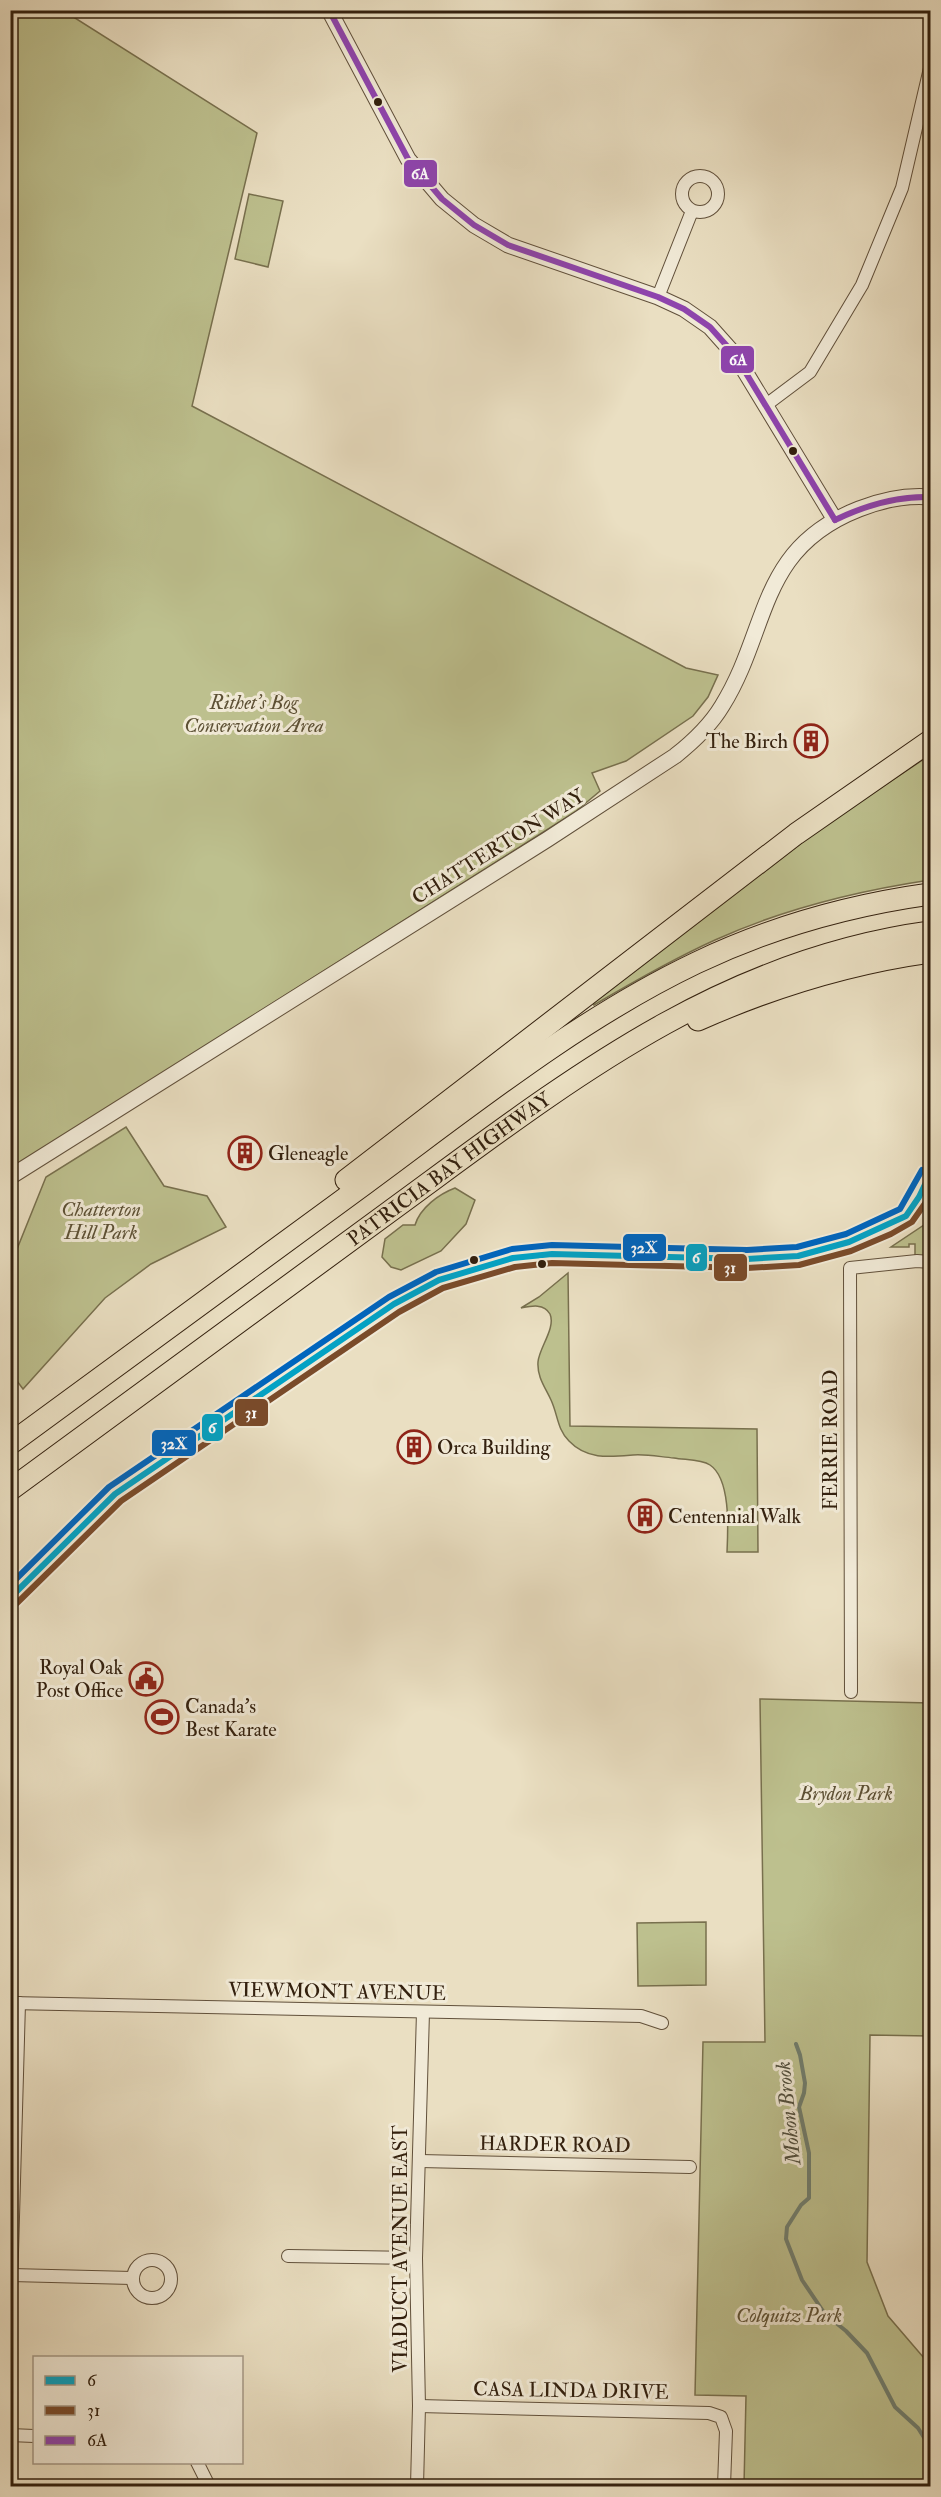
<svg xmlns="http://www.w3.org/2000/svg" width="941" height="2497" viewBox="0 0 941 2497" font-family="'IM FELL Double Pica',serif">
	<rect width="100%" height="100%" fill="#eadfc2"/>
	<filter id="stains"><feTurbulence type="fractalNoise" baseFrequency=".00333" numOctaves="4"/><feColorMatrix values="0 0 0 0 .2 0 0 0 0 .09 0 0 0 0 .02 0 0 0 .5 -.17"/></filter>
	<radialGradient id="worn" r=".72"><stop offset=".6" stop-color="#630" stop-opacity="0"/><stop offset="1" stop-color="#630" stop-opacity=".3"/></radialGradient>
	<g fill="#bdc08e" stroke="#78704e" stroke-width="1.5">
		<path d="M57,10L64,11L257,133L192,406L686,668L718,675L708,697L693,716L626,761L592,773L600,791L575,812L11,1169L10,11Z"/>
		<path d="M249,194L283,201L268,267L235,259Z"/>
		<path d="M930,755V880C857,891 783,909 715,940C673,959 633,982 594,1005L593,1001L825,825Z"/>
		<path d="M126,1127L164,1186L207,1196L226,1227L151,1264L105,1298L23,1389L11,1373V1264L46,1177Z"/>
		<path d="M455,1188L475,1200L466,1224L441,1251L401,1270L391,1267L382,1257L385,1239L403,1225H415C420,1208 439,1194 455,1188Z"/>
		<path d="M924,1225L930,1232V1258H915V1244H909V1247H891Z"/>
		<path d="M568,1273L570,1426L757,1429L758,1552H727C728,1530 731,1479 710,1465C701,1459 685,1460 674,1458C661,1457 647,1454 633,1455C610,1457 587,1460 569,1441C557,1429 558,1415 551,1400C545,1387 537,1377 538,1362C539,1348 556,1328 550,1314C544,1303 531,1306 521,1308L539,1297Z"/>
		<path d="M760,1699L930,1703V2036L870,2035L867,2262L888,2316L930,2365V2486H744L746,2396L695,2395L703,2042H765Z"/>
		<path d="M706,1922V1985L638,1986L637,1923Z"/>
	</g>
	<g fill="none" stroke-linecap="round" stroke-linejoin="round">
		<path stroke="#707e6f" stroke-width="4" d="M796,2044L800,2055L805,2083L804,2093L799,2107L809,2153V2198L801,2205L787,2227L786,2239L802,2280L825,2314L846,2331L867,2353L895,2407L918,2428L930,2447"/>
		<defs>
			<g id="minor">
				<circle cx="700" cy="194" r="18"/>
				<path d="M658,297L692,211"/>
				<path d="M766,405L810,372L862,285L902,188L930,68"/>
				<path d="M851,1692L850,1268L917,1261L930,1262"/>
				<path d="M10,2003L641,2016L662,2023"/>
				<path d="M420,2161L690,2167"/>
				<path d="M288,2256L416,2258"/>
				<circle cx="152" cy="2279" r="19"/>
				<path d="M11,2275L132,2278"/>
				<path d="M10,2324L19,2003"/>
				<path d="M419,2406L709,2413L721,2417L726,2431L724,2486"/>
				<path d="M10,2435L34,2436"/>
				<path d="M197,2462L209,2486"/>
				<path d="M417,2486L419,2406L416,2258L423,2012"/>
			</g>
			<g id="tertiary">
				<path d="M329,10L408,159L442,199L474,225L508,245L658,297L684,309L710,327L735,355L835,520"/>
				<path d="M10,1177L548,839L675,756C694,741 710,726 722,706C770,629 757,549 859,509C882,500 906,495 930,497"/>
			</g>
			<path id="secondary" d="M10,1598L115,1494L394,1304L439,1280L458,1273L513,1258L552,1254L747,1259L798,1256L849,1242L906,1216L919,1197L930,1174"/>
			<g id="motorway">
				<path d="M698,1020C772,987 851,963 930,952"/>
				<path d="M346,1180L796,834L930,741"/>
				<path d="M10,1444C129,1357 248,1270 366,1183C472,1105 577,1020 696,963C769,928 851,905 930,894"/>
				<path id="s1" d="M10,1490C137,1398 263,1305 389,1212C559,1088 715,961 930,932"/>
			</g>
		</defs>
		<use href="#minor" stroke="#61503b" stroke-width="14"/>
		<use href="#tertiary" stroke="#61503b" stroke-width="17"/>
		<use href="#secondary" stroke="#33200e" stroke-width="19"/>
		<use href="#motorway" stroke="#33200e" stroke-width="23"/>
		<use href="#minor" stroke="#f1ead7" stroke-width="12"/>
		<use href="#tertiary" stroke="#f1ead7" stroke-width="15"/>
		<use href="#secondary" stroke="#f1ead7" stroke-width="16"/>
		<use href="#motorway" stroke="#eadfc2" stroke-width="21"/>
		<defs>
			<path id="bus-1" d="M10,1598L115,1494L394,1304L439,1280L513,1258L552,1254L747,1259L798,1256L849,1242L906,1216L919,1197L930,1174"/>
			<path id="bus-2" d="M16,1604L121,1501L399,1312L443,1288L515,1267L552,1263L747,1268L799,1265L851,1251L891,1234L912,1222L926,1202"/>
			<g id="bus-3">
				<path d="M329,10L408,159L442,199L474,225L508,245L658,297L684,309L710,327L735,355L835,520"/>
				<path d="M835,520C866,505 896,496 930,497"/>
			</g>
			<path id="bus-4" d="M10,1585L109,1487L389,1297L436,1272L512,1249L552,1245L747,1250L797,1247L846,1234L900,1209L922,1170"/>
		</defs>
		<use href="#bus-1" stroke="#f1ead7" stroke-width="10"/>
		<use href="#bus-2" stroke="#f1ead7" stroke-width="10"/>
		<use href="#bus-3" stroke="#f1ead7" stroke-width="10"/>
		<use href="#bus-4" stroke="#f1ead7" stroke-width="10"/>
		<use href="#bus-1" stroke="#03a2c4" stroke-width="6"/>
		<use href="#bus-2" stroke="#7a4b2a" stroke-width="6"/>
		<use href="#bus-3" stroke="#8e44ad" stroke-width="6"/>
		<use href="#bus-4" stroke="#0065bd" stroke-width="6"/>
	</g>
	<defs>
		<symbol id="building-ring" viewBox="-11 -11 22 22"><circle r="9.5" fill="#f1ead7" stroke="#8f2418" stroke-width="1.5"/><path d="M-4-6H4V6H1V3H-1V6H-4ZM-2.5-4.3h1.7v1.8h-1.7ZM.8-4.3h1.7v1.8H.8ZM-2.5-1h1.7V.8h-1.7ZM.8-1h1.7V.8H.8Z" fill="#8f2418"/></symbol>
		<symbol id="civic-ring" viewBox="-11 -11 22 22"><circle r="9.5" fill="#f1ead7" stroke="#8f2418" stroke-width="1.5"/><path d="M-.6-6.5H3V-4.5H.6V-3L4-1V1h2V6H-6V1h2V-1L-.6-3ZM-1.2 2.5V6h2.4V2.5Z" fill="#8f2418"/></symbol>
		<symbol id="stadium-ring" viewBox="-11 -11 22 22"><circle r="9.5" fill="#f1ead7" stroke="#8f2418" stroke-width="1.5"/><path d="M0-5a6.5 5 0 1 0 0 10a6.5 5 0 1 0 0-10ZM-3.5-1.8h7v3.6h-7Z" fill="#8f2418"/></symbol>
	</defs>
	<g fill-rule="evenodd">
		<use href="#building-ring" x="792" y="722" width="38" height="38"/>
		<use href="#building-ring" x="226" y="1134" width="38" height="38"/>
		<use href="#building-ring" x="395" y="1428" width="38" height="38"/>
		<use href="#building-ring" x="626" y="1497" width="38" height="38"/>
		<use href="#civic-ring" x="127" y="1660" width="38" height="38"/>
		<use href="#stadium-ring" x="143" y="1698" width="38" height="38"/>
	</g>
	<g fill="#33200e" stroke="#f1ead7" stroke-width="2">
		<circle cx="378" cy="102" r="5"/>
		<circle cx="793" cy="451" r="5"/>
		<circle cx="474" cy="1260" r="5"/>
		<circle cx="542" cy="1264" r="5"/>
	</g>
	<g text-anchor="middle" stroke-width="6" stroke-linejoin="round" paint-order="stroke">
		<g font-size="20" font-style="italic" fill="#5c5034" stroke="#f1ead7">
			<text x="254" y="709">Rithet's Bog<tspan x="254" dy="23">Conservation Area</tspan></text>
			<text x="101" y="1216">Chatterton<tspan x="101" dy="23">Hill Park</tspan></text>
			<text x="846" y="1800">Brydon Park</text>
			<text x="789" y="2322">Colquitz Park</text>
		</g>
		<g font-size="20" fill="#33200e" stroke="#f1ead7" text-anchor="start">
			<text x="788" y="748" text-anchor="end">The Birch</text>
			<text x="268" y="1160">Gleneagle</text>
			<text x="437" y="1454">Orca Building</text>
			<text x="668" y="1523">Centennial Walk</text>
			<text x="123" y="1674" text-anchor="end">Royal Oak<tspan x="123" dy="23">Post Office</tspan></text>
			<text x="185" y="1713">Canada's<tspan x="185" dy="23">Best Karate</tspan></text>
		</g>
		<g font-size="20" fill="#33200e" stroke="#f1ead7">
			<text transform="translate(498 846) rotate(-32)" y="7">CHATTERTON WAY</text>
			<text dy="7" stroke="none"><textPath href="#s1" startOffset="544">PATRICIA BAY HIGHWAY</textPath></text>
			<text transform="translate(830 1440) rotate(-90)" y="7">FERRIE ROAD</text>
			<text transform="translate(337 1991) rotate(1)" y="7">VIEWMONT AVENUE</text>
			<text transform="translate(555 2144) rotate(1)" y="7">HARDER ROAD</text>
			<text transform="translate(400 2249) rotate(-90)" y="7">VIADUCT AVENUE EAST</text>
			<text transform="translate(571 2390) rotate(1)" y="7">CASA LINDA DRIVE</text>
		</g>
		<g font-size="21" font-style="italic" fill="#514f3e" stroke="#f1ead7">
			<text transform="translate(788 2113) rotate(-96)" y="7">Mohon Brook</text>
		</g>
	</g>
	<g stroke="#f1ead7" stroke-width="2">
		<rect x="403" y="159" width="35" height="29" rx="6" fill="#8e44ad"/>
		<rect x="720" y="345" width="35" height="29" rx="6" fill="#8e44ad"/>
		<rect x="622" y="1233" width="45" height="29" rx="6" fill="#0065bd"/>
		<rect x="685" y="1243" width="23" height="29" rx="6" fill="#03a2c4"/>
		<rect x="713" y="1253" width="35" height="29" rx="6" fill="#7a4b2a"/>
		<rect x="234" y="1398" width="35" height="29" rx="6" fill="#7a4b2a"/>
		<rect x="201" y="1413" width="23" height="29" rx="6" fill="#03a2c4"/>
		<rect x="151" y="1429" width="46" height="28" rx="6" fill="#0065bd"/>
	</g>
	<g font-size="16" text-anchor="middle" font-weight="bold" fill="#fff">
		<text x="420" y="179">6A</text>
		<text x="738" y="365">6A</text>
		<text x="644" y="1253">32X</text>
		<text x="696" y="1263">6</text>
		<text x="730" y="1273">31</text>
		<text x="251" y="1418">31</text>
		<text x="212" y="1433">6</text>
		<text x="174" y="1449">32X</text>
	</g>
	<rect width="941" height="2497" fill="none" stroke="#eadfc2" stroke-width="36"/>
	<rect x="12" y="12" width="917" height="2473" fill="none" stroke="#33200e" stroke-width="3"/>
	<rect x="18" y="18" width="905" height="2461" fill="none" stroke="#33200e" stroke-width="1.5"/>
	<rect x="33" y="2356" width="210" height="108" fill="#f1ead7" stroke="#a59987" stroke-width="1.5"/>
	<rect x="45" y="2376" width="30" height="9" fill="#03a2c4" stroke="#a59987" stroke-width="1.5"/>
	<text x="87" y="2386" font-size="18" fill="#33200e">6</text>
	<rect x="45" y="2406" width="30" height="9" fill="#7a4b2a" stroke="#a59987" stroke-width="1.5"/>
	<text x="87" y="2416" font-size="18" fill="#33200e">31</text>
	<rect x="45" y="2436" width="30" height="9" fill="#8e44ad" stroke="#a59987" stroke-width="1.5"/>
	<text x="87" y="2446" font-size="18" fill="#33200e">6A</text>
	<rect width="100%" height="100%" filter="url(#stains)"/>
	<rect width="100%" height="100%" fill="url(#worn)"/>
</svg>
